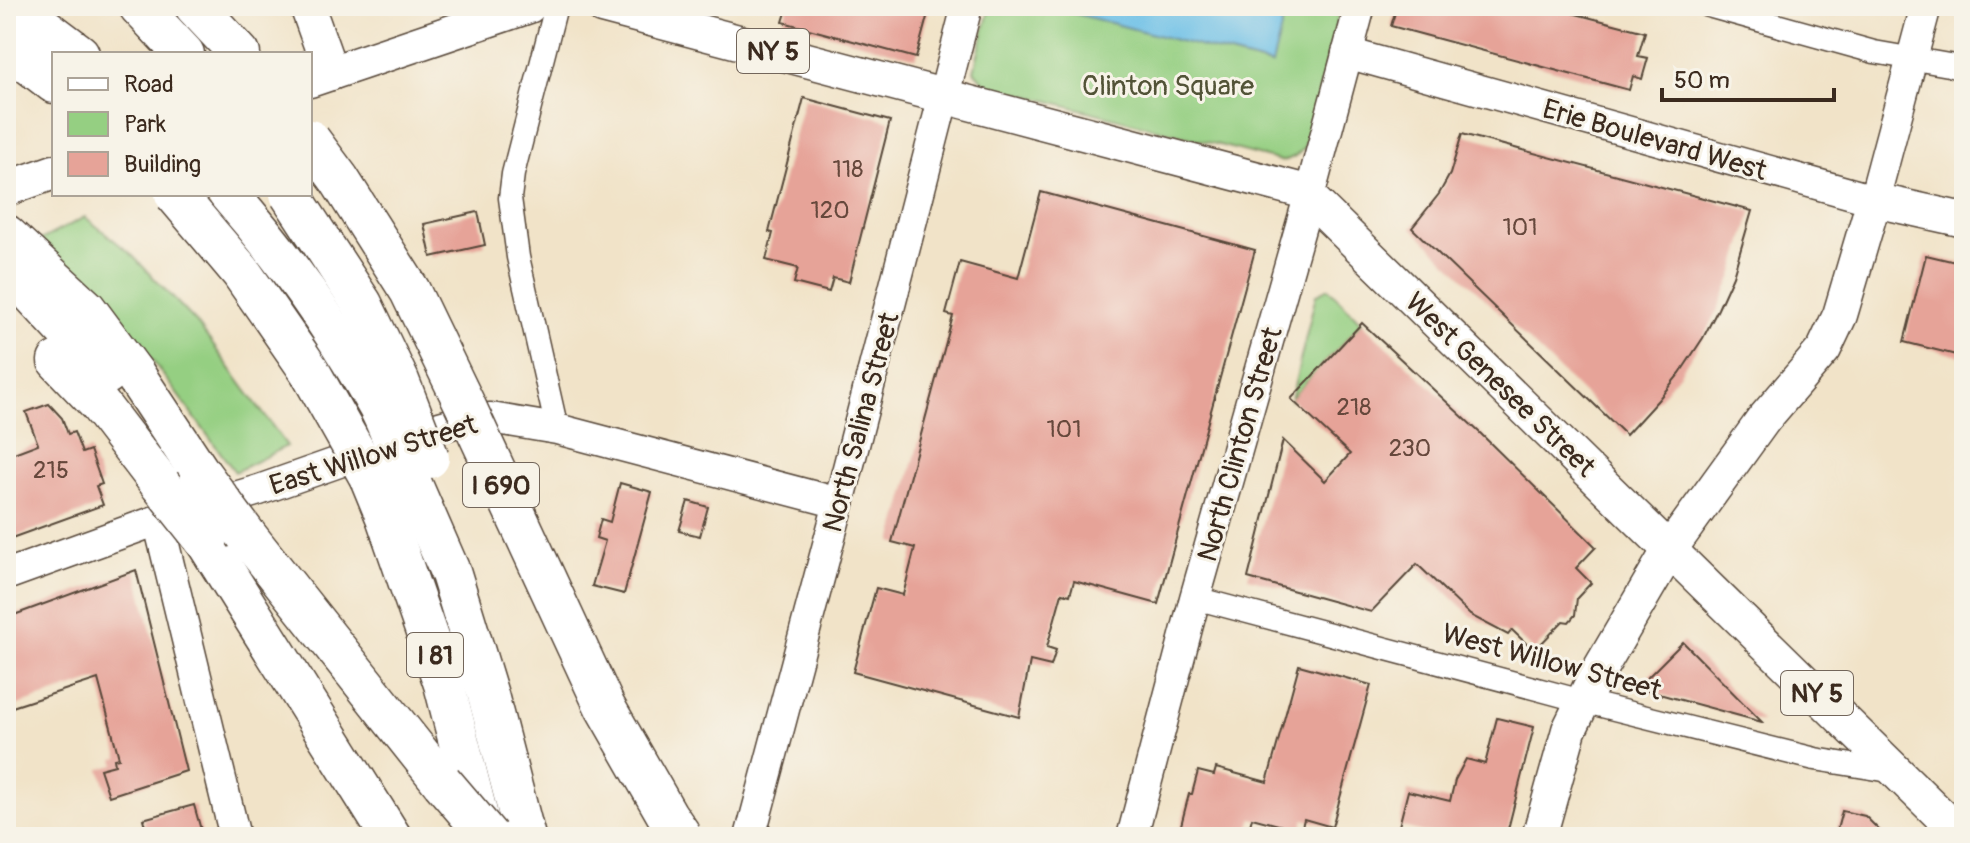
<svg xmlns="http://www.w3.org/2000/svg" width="1970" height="843" viewBox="0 0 1970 843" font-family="Pangolin,sans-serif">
	<rect width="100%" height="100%" fill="#f7f3e8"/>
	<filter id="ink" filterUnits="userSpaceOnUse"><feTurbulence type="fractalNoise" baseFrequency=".0125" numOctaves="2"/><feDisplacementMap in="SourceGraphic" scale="16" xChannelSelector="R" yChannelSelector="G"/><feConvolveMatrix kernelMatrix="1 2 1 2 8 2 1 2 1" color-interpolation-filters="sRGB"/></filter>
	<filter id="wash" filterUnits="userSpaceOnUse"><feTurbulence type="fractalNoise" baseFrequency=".006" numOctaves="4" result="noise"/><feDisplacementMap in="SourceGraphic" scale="32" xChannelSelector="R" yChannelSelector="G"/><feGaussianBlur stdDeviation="1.8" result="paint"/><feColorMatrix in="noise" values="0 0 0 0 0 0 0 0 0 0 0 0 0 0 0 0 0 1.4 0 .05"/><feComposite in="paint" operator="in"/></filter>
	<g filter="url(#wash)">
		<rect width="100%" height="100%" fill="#f1e3c8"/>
		<g fill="#95cf82" stroke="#687c50" stroke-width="2">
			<path d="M990,6H1067L1065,10L1271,65L1286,9L1278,6H1316L1318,11L1325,12L1327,6H1341L1304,148C1298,155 1289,160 1281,161L987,85L974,71Z"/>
			<path d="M85,217L129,252L196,322L287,446L235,472L134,336L29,246Z"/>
			<path d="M1328,288L1362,323L1291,399L1316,295Z"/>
		</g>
		<path fill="#6bbfe7" stroke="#537482" stroke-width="2" d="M1067,6H1278L1286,8L1272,65L1065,11Z"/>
		<g id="blocks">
			<g fill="#e6a398">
				<path d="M788,6H930L916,58L783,22Z"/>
				<path d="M1397,6H1545L1645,32L1638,56L1648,58L1642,79L1633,76L1629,90L1391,26Z"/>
				<path d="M804,98L890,121L849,282L833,278L829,292L794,283L798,268L766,260L773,233L769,232Z"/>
				<path d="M1462,134L1752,211L1733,276L1718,309L1703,338L1680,373L1658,400L1626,435L1412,228L1439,194L1450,174Z"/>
				<path d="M1041,192L1255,250L1158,604L1074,581L1070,595L1062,593L1047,647L1056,650L1051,666L1030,661L1019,717L853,672L876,588L903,595L915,548L892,542L953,316L946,314L960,262L1018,278Z"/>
				<path d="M478,212L485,245L431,257L424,224Z"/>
				<path d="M1926,255L1964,264V357L1904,342Z"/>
				<path d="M1362,323L1479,432L1596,547L1576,568L1591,583L1577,598L1575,615L1569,622L1563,621L1534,651L1512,630L1508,635L1470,615L1417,564L1371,612L1248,578L1283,440L1325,481L1350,454L1291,399Z"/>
				<path d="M49,404L62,418L68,434L74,432L82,453L90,450L102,484L96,486L103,505L6,540V456L38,444L26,412Z"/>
				<path d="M620,483L652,492L624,594L592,586L605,541L596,538L601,519L610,522Z"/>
				<path d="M688,501L708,507L700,536L679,531Z"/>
				<path d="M136,570L186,771L109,796L100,769L115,765L114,759L119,758L98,679L6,709V618Z"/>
				<path d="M1683,642L1762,722L1637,688Z"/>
				<path d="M1299,665L1371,685L1332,827L1304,819L1301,831L1252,818L1247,837H1178L1189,794H1192L1198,771L1214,775L1216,768L1267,782Z"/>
				<path d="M1497,718L1534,727L1506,837H1442L1399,826L1408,791L1450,801L1455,780L1466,759L1485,764Z"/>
				<path d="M194,805L203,837H148L143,819Z"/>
				<path d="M1842,811L1865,816L1886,837H1835Z"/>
			</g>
		</g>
	</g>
	<g filter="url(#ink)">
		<use href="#blocks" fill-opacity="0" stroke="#564638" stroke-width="2"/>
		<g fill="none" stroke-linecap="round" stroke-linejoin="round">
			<defs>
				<g id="street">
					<path d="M556,6L513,174L510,198L518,257L557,429"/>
					<path d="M1708,6L1874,52L1949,65L1964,70"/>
					<path d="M1195,598L1582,701L1815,759L1896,772"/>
				</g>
				<g id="secondary">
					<path d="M1347,53L1874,200L1926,6"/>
					<path d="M158,520L235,837"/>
					<path d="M6,575L158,520L259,490L436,428L465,420L491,418L557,429L839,503"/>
					<path d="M750,837L839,503L967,6"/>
					<path d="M1132,837L1195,598L1309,197L1360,6"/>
				</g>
				<g id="primary">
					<path d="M307,6L331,73"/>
					<path d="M602,6L1299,190L1309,197L1963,837"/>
					<path d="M310,80L529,6"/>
					<path d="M6,189L54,172"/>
					<path d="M1539,837L1569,730L1594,679L1670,549L1764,419L1824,349L1840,315L1874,200L1964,220"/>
				</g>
				<g id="highway">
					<path d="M15,6L79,54"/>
					<path d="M139,6L184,54"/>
					<path d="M195,6L240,54"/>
					<path d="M6,46L54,83"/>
					<path d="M6,235L86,309L135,375L200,473"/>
					<path d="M22,283L107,374"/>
					<path d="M58,361L99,404L161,485"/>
					<path d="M400,457L451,574L488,695L525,837"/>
					<path d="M370,478L386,517L444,684L483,836"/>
					<path d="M246,535L442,782"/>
					<path d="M207,543L391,837"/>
				</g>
			</defs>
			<use href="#street" stroke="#564638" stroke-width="25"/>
			<use href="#secondary" stroke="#564638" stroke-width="33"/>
			<use href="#primary" stroke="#564638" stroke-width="37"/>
			<use href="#highway" stroke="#564638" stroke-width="43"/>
			<use href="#street" stroke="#fff" stroke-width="22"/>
			<use href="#secondary" stroke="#fff" stroke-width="30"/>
			<use href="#primary" stroke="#fff" stroke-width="34"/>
			<use href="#highway" stroke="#fff" stroke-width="40"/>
			<defs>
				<g id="highway-bridge">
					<path d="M310,140L339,179L410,291L465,405L605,707L667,815L682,837"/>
					<path d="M175,194L241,272L309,370L370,478"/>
					<path d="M229,194C286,259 336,331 378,406C387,422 393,441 400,457"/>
					<path d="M290,194L362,304L399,381L429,458"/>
					<path d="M200,473L246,535"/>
					<path d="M161,485L207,543"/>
					<path d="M442,782L489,837"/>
				</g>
			</defs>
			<use href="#highway-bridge" stroke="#564638" stroke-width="43" stroke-linecap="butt"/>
			<use href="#highway-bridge" stroke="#fff" stroke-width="40"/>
		</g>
	</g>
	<g text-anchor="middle" stroke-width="6" stroke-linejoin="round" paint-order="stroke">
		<g font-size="24" fill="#66483c">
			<text x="848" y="177">118</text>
			<text x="830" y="218">120</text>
			<text x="1520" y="235">101</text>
			<text x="1354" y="415">218</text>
			<text x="1064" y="437">101</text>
			<text x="1410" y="456">230</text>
			<text x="51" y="478">215</text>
		</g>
		<g fill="#f7f3e8" stroke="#73665b" stroke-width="2">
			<rect x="737" y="29" width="72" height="44" rx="6"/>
			<rect x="463" y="463" width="76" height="44" rx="6"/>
			<rect x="407" y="633" width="56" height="44" rx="6"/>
			<rect x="1781" y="671" width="72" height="44" rx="6"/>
		</g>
		<g font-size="26" font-weight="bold" fill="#3b2a1e">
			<text x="773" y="60">NY 5</text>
			<text x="501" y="494">I 690</text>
			<text x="435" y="664">I 81</text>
			<text x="1817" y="702">NY 5</text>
		</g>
		<g font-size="28" fill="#525337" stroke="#f7f3e8">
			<text x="1168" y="95">Clinton Square</text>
		</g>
		<g font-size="28" fill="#3b2a1e" stroke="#f7f3e8">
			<text transform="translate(1655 139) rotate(16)" y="10">Erie Boulevard West</text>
			<text transform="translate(1501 384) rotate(44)" y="10">West Genesee Street</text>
			<text transform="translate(860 422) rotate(-75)" y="10">North Salina Street</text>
			<text transform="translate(1239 444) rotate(-74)" y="10">North Clinton Street</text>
			<text transform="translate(373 454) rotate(-17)" y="10">East Willow Street</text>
			<text transform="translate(1552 661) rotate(15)" y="10">West Willow Street</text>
		</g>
	</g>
	<rect width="1970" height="843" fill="none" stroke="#f7f3e8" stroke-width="32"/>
	<rect x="52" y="52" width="260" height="144" fill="#f7f3e8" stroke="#aca397" stroke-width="2"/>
	<rect x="68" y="78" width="40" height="12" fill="#ffffff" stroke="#aca397" stroke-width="2"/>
	<text x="124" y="92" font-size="24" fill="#3b2a1e">Road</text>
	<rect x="68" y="112" width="40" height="24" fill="#95cf82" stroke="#aca397" stroke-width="2"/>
	<text x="124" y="132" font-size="24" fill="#3b2a1e">Park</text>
	<rect x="68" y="152" width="40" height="24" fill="#e6a398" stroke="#aca397" stroke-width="2"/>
	<text x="124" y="172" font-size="24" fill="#3b2a1e">Building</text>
	<path d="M1662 88v12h172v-12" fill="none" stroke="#3b2a1e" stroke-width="4"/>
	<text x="1674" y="88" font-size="24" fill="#3b2a1e" stroke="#f7f3e8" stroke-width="6" paint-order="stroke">50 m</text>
</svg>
